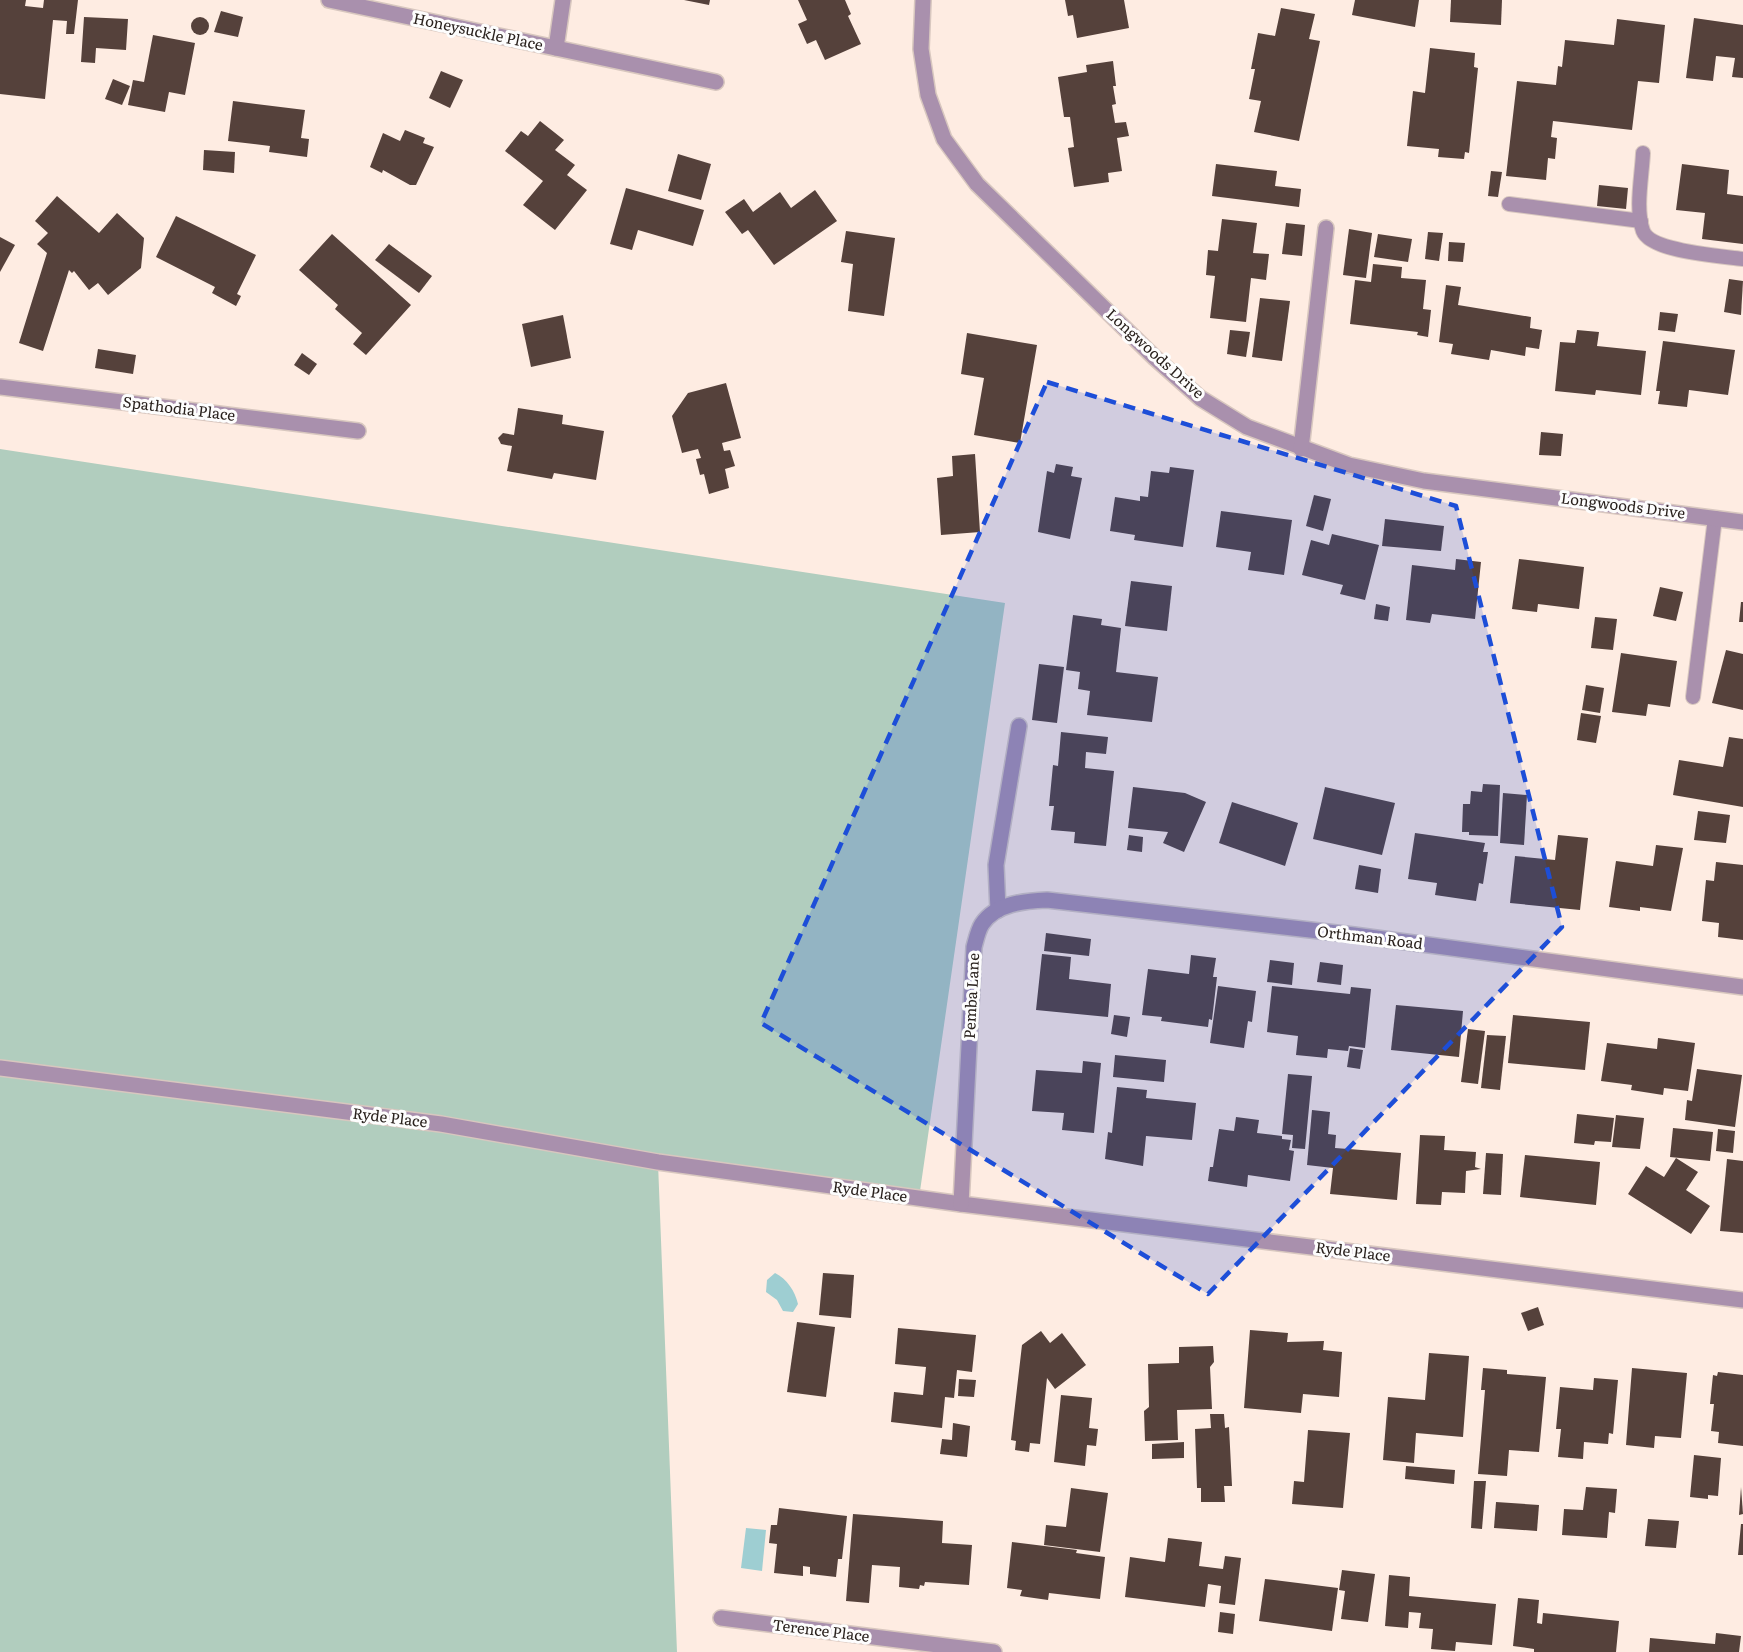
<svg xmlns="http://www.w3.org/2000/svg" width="1743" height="1652" viewBox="0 0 1743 1652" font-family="Literata,serif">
	<rect width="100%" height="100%" fill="#feece2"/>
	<path fill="#b1cdbe" d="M0,449L1005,603L919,1198L658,1163L677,1652H0Z"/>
	<g fill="#9eced2">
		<path d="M775,1273C787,1279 795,1291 798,1304L793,1312L783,1311L777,1300L766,1292L767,1280Z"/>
		<path d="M746,1528L766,1530L762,1571L741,1568Z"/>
	</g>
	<g fill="#55413b">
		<path d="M0,0H26L25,6L43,8L44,0H78L74,34H66L67,21L53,20L45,99L0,94Z"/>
		<path d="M684,0H710L709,5Z"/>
		<path d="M798,0H845L851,14L848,16L861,44L825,60L816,40L807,44L798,24L807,20Z"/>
		<path d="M1065,0H1124L1129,28L1077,38L1073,15L1068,16Z"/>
		<path d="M1355,0H1419L1415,27L1352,15Z"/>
		<path d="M1451,0H1502L1501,25L1450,22Z"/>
		<path d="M1281,8L1315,14L1309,39L1320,41L1299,141L1254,132L1261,101L1249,99L1255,69H1251L1258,33L1275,36Z"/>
		<path d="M221,11L243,17L238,37L214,32Z"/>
		<circle cx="200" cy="26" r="9"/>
		<path d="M84,17L128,19L126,50L96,48L95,63L81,62Z"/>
		<path d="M1694,18L1743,25V78L1732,77L1735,58L1716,56L1713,81L1686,78Z"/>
		<path d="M1617,19L1665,25L1659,83L1638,81L1632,130L1553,121L1551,137L1557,138L1555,159L1548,158L1546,180L1506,176L1517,81L1556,85L1558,66L1562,67L1565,40L1614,45Z"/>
		<path d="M153,35L195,43L185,95L169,92L165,112L128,105L133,80L144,82Z"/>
		<path d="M1430,48L1475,53L1474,67L1478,68L1469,153L1465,152L1464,159L1438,157L1439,149L1407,146L1413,91L1425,93Z"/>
		<path d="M1113,61L1116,86H1113L1116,104L1112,105L1115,123L1126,122L1129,136L1117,138L1122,171L1108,173L1109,182L1074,187L1068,148L1074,147L1070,117H1064L1058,77L1087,72L1086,65Z"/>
		<path d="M441,71L463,80L450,108L429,98Z"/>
		<path d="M113,79L130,86L122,105L105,99Z"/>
		<path d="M233,101L305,110L301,138L309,139L307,157L269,152L270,146L228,141Z"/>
		<path d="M540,121L564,140L555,150L575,165L567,175L587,190L555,230L523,205L543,181L505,151L521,131L528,136Z"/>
		<path d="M405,130L425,138L423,143L434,147L416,185H410L383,170L382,173L370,167L383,133L400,141Z"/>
		<path d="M204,150L235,152L234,173L203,170Z"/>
		<path d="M678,154L711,164L701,200L668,191Z"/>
		<path d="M1216,164L1277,171L1275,186L1301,189L1299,207L1212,196Z"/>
		<path d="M1682,164L1729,170L1727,194L1743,196V244L1702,239L1705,213L1676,210Z"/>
		<path d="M1491,171L1502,172L1498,197L1488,196Z"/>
		<path d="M1599,185L1628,188L1626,209L1597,206Z"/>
		<path d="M626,188L704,210L693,246L638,230L632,250L610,244Z"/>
		<path d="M815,190L837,221L774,265L748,230L742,234L725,212L744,199L753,212L780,192L791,208Z"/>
		<path d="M57,196L99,233L117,213L144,238L141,268L108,295L98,283L89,290L74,271L72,273L69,270L43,351L19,343L47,253L37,244L48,233L35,221Z"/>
		<path d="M176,216L256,255L237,294L241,296L236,306L212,293L215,287L156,257Z"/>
		<path d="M1222,219L1257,223L1253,253L1269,254L1266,280L1251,278L1246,322L1210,318L1215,276L1206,275L1208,250L1218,251Z"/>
		<path d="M1286,223L1305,225L1302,256L1282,254Z"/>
		<path d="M1349,229L1372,233L1366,278L1343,275Z"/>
		<path d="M846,231L895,238L884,316L848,311L853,264L841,262Z"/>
		<path d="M1428,232L1443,233L1439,261L1425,259Z"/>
		<path d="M332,234L411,305L366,355L353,344L362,333L335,309L338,305L299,270Z"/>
		<path d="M1378,234L1412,239L1408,262L1374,257Z"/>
		<path d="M0,237L15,245L0,272Z"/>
		<path d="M1449,242L1465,243L1463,262L1448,261Z"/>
		<path d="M389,244L432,276L419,293L375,260Z"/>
		<path d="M1373,264L1402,267L1401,278L1426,280L1423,309L1431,310L1428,337L1417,335L1418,332L1350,324L1355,280L1371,282Z"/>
		<path d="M1729,279L1743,281L1741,315L1724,312Z"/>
		<path d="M1446,285L1461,287L1458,305L1531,317L1530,328L1542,330L1539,349L1526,347L1525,356L1491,350L1489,360L1451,354L1453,344L1439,342Z"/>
		<path d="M1260,298L1290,301L1282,361L1252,357Z"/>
		<path d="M1660,312L1678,314L1675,332L1658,330Z"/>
		<path d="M563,315L571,358L531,367L522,324Z"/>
		<path d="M1230,330L1250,332L1246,357L1227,354Z"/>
		<path d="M1577,330L1599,332L1597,346L1646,351L1641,395L1596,390L1595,395L1555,391L1560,342L1575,343Z"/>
		<path d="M967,333L1037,345L1020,443L974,435L984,378L961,374Z"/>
		<path d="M1663,341L1735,350L1728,395L1689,390L1687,407L1658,404L1660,391H1656Z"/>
		<path d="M98,349L136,355L133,374L95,368Z"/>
		<path d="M302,353L317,364L309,375L294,365Z"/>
		<path d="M726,383L741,438L722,443L724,451L730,450L735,466L725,469L729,488L709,494L704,474L700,475L696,459L701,458L698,449L682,453L672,416L688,393Z"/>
		<path d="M518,408L563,415L562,424L604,431L596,480L554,473L552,479L507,471L512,446L501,444L498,438L503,433L514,435Z"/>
		<path d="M1541,432L1563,434L1561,456L1539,455Z"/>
		<path d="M975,454L980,532L941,535L937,478L953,476L952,456Z"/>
		<path d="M1056,464L1073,467L1071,476L1082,478L1070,539L1038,532L1047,471L1054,473Z"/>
		<path d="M1170,467L1194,470L1183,547L1134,540L1135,535L1110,531L1115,497L1140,501V496L1148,497L1151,471L1169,473Z"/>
		<path d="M1314,495L1331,499L1323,531L1306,526Z"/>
		<path d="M1221,511L1292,520L1284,575L1248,570L1251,552L1216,547Z"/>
		<path d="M1385,519L1444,526L1441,551L1382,546Z"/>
		<path d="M1332,534L1379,545L1365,600L1340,594L1343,585L1302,575L1311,540L1329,545Z"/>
		<path d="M1456,559L1481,562L1475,619L1432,614L1430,623L1406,620L1412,565L1455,570Z"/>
		<path d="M1519,559L1584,567L1579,609L1538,604L1537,612L1512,609Z"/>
		<path d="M1131,581L1172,586L1167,631L1125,626Z"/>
		<path d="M1660,587L1683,592L1676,621L1653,616Z"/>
		<path d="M1741,602H1743V622H1739Z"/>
		<path d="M1376,604L1390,607L1388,621L1374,619Z"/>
		<path d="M1073,615L1102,619L1101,625L1121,628L1116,672L1158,677L1152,722L1087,715L1090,691L1078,689L1080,672L1066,670Z"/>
		<path d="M1595,617L1617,619L1613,650L1591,648Z"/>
		<path d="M1726,650L1743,654V710L1712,703Z"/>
		<path d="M1621,653L1677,661L1670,707L1648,704L1646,716L1612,712Z"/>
		<path d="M1039,664L1064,667L1057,723L1032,720Z"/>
		<path d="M1586,685L1604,688L1600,713L1582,710Z"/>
		<path d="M1581,713L1601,716L1596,743L1577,740Z"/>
		<path d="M1061,732L1108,737L1106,754L1086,752L1085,768L1114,771L1106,846L1074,843L1075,832L1051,830L1054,806H1049L1053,765L1058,766Z"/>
		<path d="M1729,737L1743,739V807L1673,795L1679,760L1723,767Z"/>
		<path d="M1483,784L1500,785L1498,836L1469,835V832H1462L1463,804H1470L1471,791L1482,792Z"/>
		<path d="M1133,787L1185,793L1206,802L1184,852L1163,843L1168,832L1128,828Z"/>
		<path d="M1325,787L1395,803L1382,855L1313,839Z"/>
		<path d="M1503,793L1527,795L1524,845L1500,843Z"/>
		<path d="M1232,802L1298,823L1285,866L1219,843Z"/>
		<path d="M1698,811L1730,815L1726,843L1694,840Z"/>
		<path d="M1415,833L1485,843L1483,852H1488L1483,884L1479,883L1476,901L1435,895L1437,883L1408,879Z"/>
		<path d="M1129,835L1143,837L1142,852L1127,850Z"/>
		<path d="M1558,835L1588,838L1580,910L1510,903L1515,856L1555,860Z"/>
		<path d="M1656,845L1683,848L1671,911L1640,907V911L1609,907L1616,861L1653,866Z"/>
		<path d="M1716,862L1743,865V940L1718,937L1719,923L1702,921L1706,880L1714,881Z"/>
		<path d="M1359,865L1381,869L1378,893L1355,889Z"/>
		<path d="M1046,933L1091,939L1089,956L1044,951Z"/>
		<path d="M1042,954L1071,957L1069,979L1111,984L1108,1017L1036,1010Z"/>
		<path d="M1191,955L1216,958L1213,977H1217L1212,1020L1209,1019L1208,1027L1161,1021L1162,1017L1142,1015L1148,969L1189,974Z"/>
		<path d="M1270,960L1294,963L1292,985L1267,982Z"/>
		<path d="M1320,962L1343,965L1341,985L1317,982Z"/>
		<path d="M1218,986L1256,991L1252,1022L1248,1021L1244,1048L1210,1043Z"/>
		<path d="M1272,986L1350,994L1351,987L1371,989L1365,1048L1349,1046L1348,1051L1328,1049L1327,1058L1296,1055L1298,1036L1267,1032Z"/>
		<path d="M1396,1005L1463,1011L1459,1057L1391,1050Z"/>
		<path d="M1114,1015L1130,1017L1127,1037L1111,1034Z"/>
		<path d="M1513,1015L1590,1022L1585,1070L1508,1063Z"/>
		<path d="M1468,1029L1485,1031L1478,1084L1461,1082Z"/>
		<path d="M1487,1035L1506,1036L1500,1090L1481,1088Z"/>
		<path d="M1658,1038L1695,1043L1688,1091L1664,1088L1663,1095L1631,1090L1632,1085L1601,1081L1607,1043L1657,1049Z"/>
		<path d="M1350,1048L1363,1050L1360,1069L1347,1067Z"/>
		<path d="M1115,1055L1166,1060L1164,1082L1113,1077Z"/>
		<path d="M1083,1061L1101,1063L1094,1133L1062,1130L1064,1113L1032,1111L1036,1070L1082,1073Z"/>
		<path d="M1697,1069L1742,1075L1735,1127L1685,1120L1687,1100L1692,1101Z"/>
		<path d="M1288,1074L1312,1076L1305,1149L1292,1148L1293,1135L1282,1134Z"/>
		<path d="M1117,1087L1147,1090L1146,1098L1196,1103L1192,1140L1146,1136L1143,1166L1105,1159L1108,1132L1112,1133Z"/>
		<path d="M1312,1110L1330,1112L1328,1134L1336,1135L1335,1148L1401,1153L1397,1200L1330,1194L1333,1168L1307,1165Z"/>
		<path d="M1577,1114L1614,1118L1611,1142L1595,1141L1594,1145L1574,1143Z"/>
		<path d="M1616,1115L1644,1118L1640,1149L1612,1147Z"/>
		<path d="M1236,1117L1259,1120L1257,1133L1282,1136V1139L1291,1140L1289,1150L1294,1151L1290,1181L1248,1175L1247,1187L1208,1181L1210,1167H1213L1219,1129L1234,1131Z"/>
		<path d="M1673,1128L1713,1132L1710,1161L1670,1157Z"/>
		<path d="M1718,1129L1735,1131L1733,1153L1716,1151Z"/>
		<path d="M1420,1135L1445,1136L1444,1150L1476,1152L1475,1167L1481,1169L1466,1171L1465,1193L1442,1192L1441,1205L1416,1204Z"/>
		<path d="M1486,1153L1503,1154L1501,1195L1483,1194Z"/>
		<path d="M1525,1155L1600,1162L1596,1205L1520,1197Z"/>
		<path d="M1676,1158L1698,1172L1686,1190L1710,1206L1691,1234L1628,1194L1646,1166L1664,1177Z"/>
		<path d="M1727,1159L1743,1161V1233L1720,1231Z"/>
		<path d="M823,1273L854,1275L851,1318L819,1315Z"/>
		<path d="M1538,1307L1544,1325L1528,1331L1521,1313Z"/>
		<path d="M797,1322L835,1327L826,1397L787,1392Z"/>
		<path d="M898,1328L976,1335L972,1372L957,1370L954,1398L945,1397L942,1428L891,1422L894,1392L923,1395L926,1367L895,1364Z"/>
		<path d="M1250,1330L1288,1333L1287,1342L1324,1341L1323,1350L1342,1352L1339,1397L1303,1394L1301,1413L1244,1408Z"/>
		<path d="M1041,1331L1050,1343L1062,1333L1086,1365L1055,1389L1047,1378L1040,1444L1030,1443L1029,1452L1015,1450L1016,1441L1011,1440L1022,1345Z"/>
		<path d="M1213,1346L1214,1362L1210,1367L1212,1409L1177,1410L1178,1440L1145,1441L1144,1411L1149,1407L1148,1364L1179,1363V1347Z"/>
		<path d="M1429,1353L1469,1356L1463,1437L1416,1433L1414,1463L1383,1460L1388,1397L1425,1400Z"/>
		<path d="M1483,1368L1507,1370V1374L1546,1377L1539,1452L1509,1450L1507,1476L1478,1474L1485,1390H1481Z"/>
		<path d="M1632,1368L1687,1373L1681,1438L1655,1436L1654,1448L1626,1445Z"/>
		<path d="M1718,1372L1743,1375V1446L1718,1443L1719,1432L1711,1431L1714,1404H1710L1713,1375L1717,1376Z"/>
		<path d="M1594,1378L1618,1380L1613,1434L1609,1433L1608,1444L1584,1442L1583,1459L1558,1457L1561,1429H1556L1560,1387L1593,1390Z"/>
		<path d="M959,1379L976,1380L974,1397L958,1396Z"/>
		<path d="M1061,1395L1092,1398L1089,1428L1098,1429L1096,1446L1087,1445L1085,1466L1054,1462Z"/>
		<path d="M1210,1414H1224L1225,1428L1229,1427L1232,1486H1224L1225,1502H1201V1488H1197L1195,1429L1211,1428Z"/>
		<path d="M953,1423L970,1426L967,1457L940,1454L942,1439L952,1440Z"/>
		<path d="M1308,1430L1350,1433L1343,1508L1292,1504L1294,1481L1304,1482Z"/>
		<path d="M1184,1442V1458L1152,1459V1444Z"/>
		<path d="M1694,1455L1721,1458L1718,1496L1708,1495V1499L1690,1497Z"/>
		<path d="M1406,1466L1455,1470L1454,1484L1405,1479Z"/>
		<path d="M1474,1481H1486L1482,1529L1471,1528Z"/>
		<path d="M1586,1487L1617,1489L1615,1513L1609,1512L1607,1538L1562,1535L1564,1509L1583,1510Z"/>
		<path d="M1741,1487L1743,1514L1739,1515Z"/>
		<path d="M1071,1488L1108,1493L1100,1552L1044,1545L1046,1525L1066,1527Z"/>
		<path d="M1496,1502L1539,1505L1537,1531L1494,1528Z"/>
		<path d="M779,1508L847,1516L842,1559H838L836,1577L810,1574V1567L803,1566V1576L774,1573L777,1544L769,1543L771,1525H777Z"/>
		<path d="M853,1514L943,1521L942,1543L972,1545L969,1585L925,1582L924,1586L920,1585L919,1589L899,1587L900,1567L872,1565L869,1603L846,1601Z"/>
		<path d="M1648,1519L1679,1521L1676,1548L1645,1546Z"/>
		<path d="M1741,1524H1743V1555H1738Z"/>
		<path d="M1168,1538L1202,1542L1199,1566L1223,1569L1225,1556L1241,1558L1235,1605L1219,1603L1221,1586L1208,1584L1205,1607L1125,1597L1130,1557L1165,1562Z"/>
		<path d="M1012,1542L1077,1550L1076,1553L1105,1557L1100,1599L1049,1593L1048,1600L1020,1596L1022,1590L1007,1588Z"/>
		<path d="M1342,1570L1375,1574L1368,1622L1341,1619L1345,1591L1339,1590Z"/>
		<path d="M1389,1575L1410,1577L1409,1596L1496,1604L1492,1645L1456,1642L1455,1651L1431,1649L1433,1629L1419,1628L1421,1613L1409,1612L1408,1628L1385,1626Z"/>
		<path d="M1265,1579L1338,1588L1332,1631L1259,1621Z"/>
		<path d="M1518,1598L1539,1600L1537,1623L1542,1624L1543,1613L1619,1621L1616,1652H1534V1649L1513,1646Z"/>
		<path d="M1220,1612L1235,1614L1233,1634L1218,1632Z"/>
		<path d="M1716,1633L1741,1636L1739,1652H1649L1650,1638L1715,1644Z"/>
	</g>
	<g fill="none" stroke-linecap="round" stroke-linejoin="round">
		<defs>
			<g id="service">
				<path d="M1643,153C1642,176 1635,209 1643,231C1651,252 1722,256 1743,259"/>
				<path d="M1509,204L1641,221"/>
				<path d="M1693,697L1715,518"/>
			</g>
			<g id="minor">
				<path d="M329,0L716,82"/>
				<path d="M923,0L921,49L928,95L944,139L977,184L1155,358L1200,398L1247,427L1349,465L1424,481L1743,522"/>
				<path d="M556,48L563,0"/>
				<path d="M0,387L358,431"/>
				<path d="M1301,449L1326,228"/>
				<path d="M998,910L996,865L1019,726"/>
				<path d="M0,1068L441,1124L658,1162L961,1204L1743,1300"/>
				<path d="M961,1204L974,947C976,940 978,930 982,924C996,903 1025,901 1047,900L1354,935L1743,987"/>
				<path d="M721,1618L994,1652"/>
			</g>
		</defs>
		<use href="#service" stroke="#d8c7bf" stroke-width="16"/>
		<use href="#minor" stroke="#d8c7bf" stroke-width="18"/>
		<use href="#service" stroke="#a990ad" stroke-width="14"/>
		<use href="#minor" stroke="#a990ad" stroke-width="15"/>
	</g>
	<path fill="#1d4ed8" fill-opacity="0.2" stroke="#1d4ed8" stroke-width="4.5" stroke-dasharray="12 8" stroke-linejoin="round" d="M1047,382L1456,506L1562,927L1208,1294L761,1023Z"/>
	<g text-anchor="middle" stroke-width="6" stroke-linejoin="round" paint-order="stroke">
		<g font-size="15" fill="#29211d" stroke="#fdfdfd">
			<text transform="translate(478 32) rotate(12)" y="5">Honeysuckle Place</text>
			<text transform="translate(1155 354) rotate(42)" y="5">Longwoods Drive</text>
			<text transform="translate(179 409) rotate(7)" y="5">Spathodia Place</text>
			<text transform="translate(1623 506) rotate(7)" y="5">Longwoods Drive</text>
			<text transform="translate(1370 938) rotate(7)" y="5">Orthman Road</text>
			<text transform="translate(972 996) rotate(-87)" y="5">Pemba Lane</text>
			<text transform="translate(390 1118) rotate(7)" y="5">Ryde Place</text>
			<text transform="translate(870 1192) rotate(8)" y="5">Ryde Place</text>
			<text transform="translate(1353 1252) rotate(7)" y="5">Ryde Place</text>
			<text transform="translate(821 1631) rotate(7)" y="5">Terence Place</text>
		</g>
	</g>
</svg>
